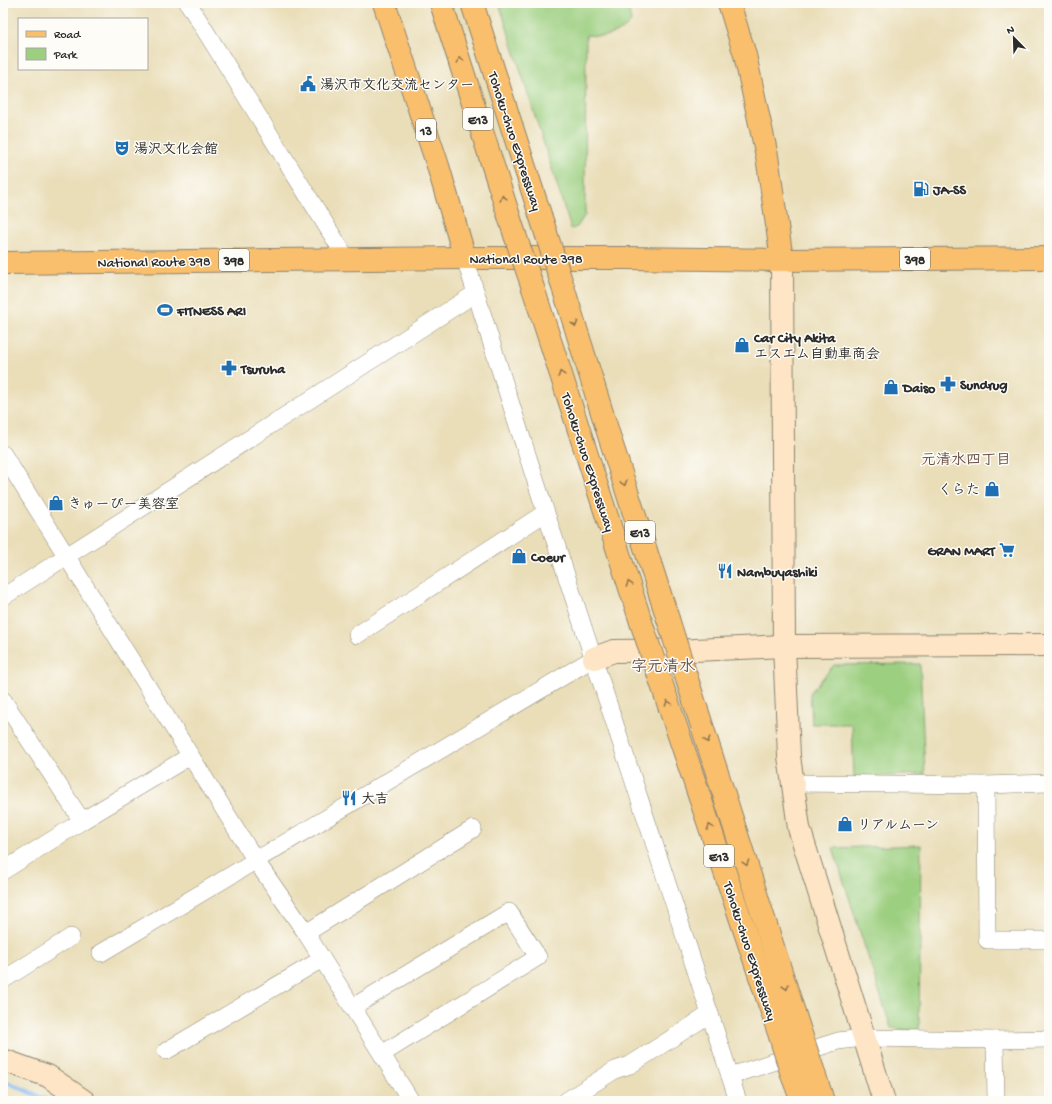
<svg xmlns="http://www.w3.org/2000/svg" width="1052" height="1104" viewBox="0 0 1052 1104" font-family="'Gochi Hand','Klee One',sans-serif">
	<rect width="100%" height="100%" fill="#fdfcf7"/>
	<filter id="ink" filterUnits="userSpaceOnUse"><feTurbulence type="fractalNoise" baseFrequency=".025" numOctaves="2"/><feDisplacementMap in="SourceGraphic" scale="8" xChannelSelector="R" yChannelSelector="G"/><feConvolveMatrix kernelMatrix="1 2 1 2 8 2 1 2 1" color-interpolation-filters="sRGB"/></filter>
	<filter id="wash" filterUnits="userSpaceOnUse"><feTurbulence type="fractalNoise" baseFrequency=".012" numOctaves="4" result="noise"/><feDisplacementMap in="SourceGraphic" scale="16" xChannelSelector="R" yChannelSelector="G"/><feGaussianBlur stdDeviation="0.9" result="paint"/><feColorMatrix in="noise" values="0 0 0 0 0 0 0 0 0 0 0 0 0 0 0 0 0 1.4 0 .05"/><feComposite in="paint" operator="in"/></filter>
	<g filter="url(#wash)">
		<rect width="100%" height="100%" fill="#eadeb9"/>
		<g fill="#9ccf80" stroke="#647d56">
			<path d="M499,3H628L631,22C623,31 610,37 599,36C595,36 590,35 586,35L585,215L577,227L571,229Z"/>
			<path d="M920,664L925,774L854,778L852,724H812L810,693L834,665Z"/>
			<path d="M921,845L919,1031L891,1028L833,848Z"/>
		</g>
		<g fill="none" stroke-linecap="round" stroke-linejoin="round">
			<path stroke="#80b9f1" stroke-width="4.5" d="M3,1080L49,1101"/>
		</g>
	</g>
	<g filter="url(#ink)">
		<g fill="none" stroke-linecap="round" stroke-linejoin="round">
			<defs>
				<g id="street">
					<path d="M188,3L347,259"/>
					<path d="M465,258C552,540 648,820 738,1101"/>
					<path d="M3,454L256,861L306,933L411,1101"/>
					<path d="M3,597L476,293"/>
					<path d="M357,635L545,513"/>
					<path d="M3,700L82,821"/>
					<path d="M793,783L986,785L1049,783"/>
					<path d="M986,785L987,940H1049"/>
					<path d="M3,871L82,821L190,756"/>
					<path d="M306,933L473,829"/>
					<path d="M101,953L594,658"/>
					<path d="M3,980L71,937"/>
					<path d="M353,1007L509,912L538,957L382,1054"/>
					<path d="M995,1040L996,1101"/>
					<path d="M166,1051L322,959"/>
					<path d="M730,1076L838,1041L863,1038L995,1040L1049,1039"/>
					<path d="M566,1101L615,1070L630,1065L710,1014"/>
				</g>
				<g id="secondary">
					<path d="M782,260L784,646L789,756L799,828L884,1101"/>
					<path d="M594,658L614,651L694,650L784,646L1049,645"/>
					<path d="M3,1060L48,1076L84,1101"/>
				</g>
				<path id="primary" d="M384,3L438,166L465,258"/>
				<g id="highway">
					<path d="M441,3L515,235"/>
					<path d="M472,3L546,233"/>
					<path d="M729,3L745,55L767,156L782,260"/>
					<path d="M3,263L465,258H623L782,260L1049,258"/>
					<path d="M563,287L612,445L668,619"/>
					<path d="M533,288L641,622"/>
					<path d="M659,676L780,1036"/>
					<path d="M686,676L800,1031"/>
					<path d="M813,1070L823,1101"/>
					<path d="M792,1075L802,1101"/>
				</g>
			</defs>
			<use href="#street" stroke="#8a8472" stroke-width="18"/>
			<use href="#secondary" stroke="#8a8472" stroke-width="24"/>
			<use href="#primary" stroke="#8a8472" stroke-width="24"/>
			<use href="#highway" stroke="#8a8472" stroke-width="24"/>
			<use href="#street" stroke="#fff" stroke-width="17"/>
			<use href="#secondary" stroke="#fde5c5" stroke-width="22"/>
			<use href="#primary" stroke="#f9bf6d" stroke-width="22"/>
			<use href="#highway" stroke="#f9bf6d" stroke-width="22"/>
			<defs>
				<g id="highway-bridge">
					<path d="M546,233L563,287"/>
					<path d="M515,235L533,288"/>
					<path d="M668,619L686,676"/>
					<path d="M641,622L659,676"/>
					<path d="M800,1031L813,1070"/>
					<path d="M780,1036L792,1075"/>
				</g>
			</defs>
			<use href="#highway-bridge" stroke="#8a8472" stroke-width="24" stroke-linecap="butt"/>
			<use href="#highway-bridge" stroke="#f9bf6d" stroke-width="22"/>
		</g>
		<defs><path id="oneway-chevron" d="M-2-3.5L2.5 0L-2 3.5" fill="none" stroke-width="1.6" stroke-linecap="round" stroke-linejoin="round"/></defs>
		<g stroke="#92754c">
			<use href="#oneway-chevron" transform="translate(460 60) rotate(-108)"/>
			<use href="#oneway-chevron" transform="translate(503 198) rotate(-108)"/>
			<use href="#oneway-chevron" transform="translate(575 324) rotate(73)"/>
			<use href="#oneway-chevron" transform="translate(561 374) rotate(-108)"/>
			<use href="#oneway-chevron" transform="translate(624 483) rotate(72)"/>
			<use href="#oneway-chevron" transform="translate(629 584) rotate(-108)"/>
			<use href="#oneway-chevron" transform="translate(668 703) rotate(-108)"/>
			<use href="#oneway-chevron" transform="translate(707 740) rotate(72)"/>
			<use href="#oneway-chevron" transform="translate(710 827) rotate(-108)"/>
			<use href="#oneway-chevron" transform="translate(746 863) rotate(72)"/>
			<use href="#oneway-chevron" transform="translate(786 987) rotate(72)"/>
		</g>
	</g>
	<defs>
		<symbol id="civic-bare" viewBox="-9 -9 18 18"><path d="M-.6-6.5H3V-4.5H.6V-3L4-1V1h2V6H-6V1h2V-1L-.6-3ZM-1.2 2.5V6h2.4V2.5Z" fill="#1f6fb2" stroke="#fdfcf7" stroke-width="2.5" paint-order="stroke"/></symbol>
		<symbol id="theatre-bare" viewBox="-9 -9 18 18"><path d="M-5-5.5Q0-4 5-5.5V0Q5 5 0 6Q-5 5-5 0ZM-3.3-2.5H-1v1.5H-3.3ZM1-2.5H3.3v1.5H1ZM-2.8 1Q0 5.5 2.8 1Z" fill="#1f6fb2" stroke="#fdfcf7" stroke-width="2.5" paint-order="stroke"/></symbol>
		<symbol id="fuel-bare" viewBox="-9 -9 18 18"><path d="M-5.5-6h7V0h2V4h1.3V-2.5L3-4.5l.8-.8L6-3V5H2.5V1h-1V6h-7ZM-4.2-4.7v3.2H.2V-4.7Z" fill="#1f6fb2" stroke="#fdfcf7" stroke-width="2.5" paint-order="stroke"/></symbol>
		<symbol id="stadium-bare" viewBox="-9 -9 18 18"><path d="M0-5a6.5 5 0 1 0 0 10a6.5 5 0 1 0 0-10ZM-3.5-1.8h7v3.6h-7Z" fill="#1f6fb2" stroke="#fdfcf7" stroke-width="2.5" paint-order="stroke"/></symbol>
		<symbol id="shop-bare" viewBox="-9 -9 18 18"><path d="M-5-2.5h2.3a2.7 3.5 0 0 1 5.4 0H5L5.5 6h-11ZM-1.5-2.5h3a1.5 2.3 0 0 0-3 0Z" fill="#1f6fb2" stroke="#fdfcf7" stroke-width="2.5" paint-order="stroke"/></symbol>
		<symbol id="pharmacy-bare" viewBox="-9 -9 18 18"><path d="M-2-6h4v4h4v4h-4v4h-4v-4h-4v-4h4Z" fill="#1f6fb2" stroke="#fdfcf7" stroke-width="2.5" paint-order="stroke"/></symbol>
		<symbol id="supermarket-bare" viewBox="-9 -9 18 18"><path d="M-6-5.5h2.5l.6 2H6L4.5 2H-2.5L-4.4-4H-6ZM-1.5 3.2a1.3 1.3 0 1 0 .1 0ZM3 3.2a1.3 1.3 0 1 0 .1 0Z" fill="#1f6fb2" stroke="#fdfcf7" stroke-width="2.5" paint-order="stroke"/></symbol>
		<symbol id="restaurant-bare" viewBox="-9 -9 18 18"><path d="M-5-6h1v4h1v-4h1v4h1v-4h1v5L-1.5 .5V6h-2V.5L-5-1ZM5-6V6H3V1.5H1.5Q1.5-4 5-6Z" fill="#1f6fb2" stroke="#fdfcf7" stroke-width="2.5" paint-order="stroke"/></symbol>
	</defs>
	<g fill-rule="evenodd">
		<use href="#civic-bare" x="297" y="73" width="22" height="22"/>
		<use href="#theatre-bare" x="111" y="137" width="22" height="22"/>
		<use href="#fuel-bare" x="910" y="178" width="22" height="22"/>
		<use href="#stadium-bare" x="154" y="299" width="22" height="22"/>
		<use href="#shop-bare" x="731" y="334" width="22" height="22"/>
		<use href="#pharmacy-bare" x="218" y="357" width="22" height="22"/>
		<use href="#pharmacy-bare" x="937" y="373" width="22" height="22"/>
		<use href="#shop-bare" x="880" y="376" width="22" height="22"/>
		<use href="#shop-bare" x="981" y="478" width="22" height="22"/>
		<use href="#shop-bare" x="45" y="492" width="22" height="22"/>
		<use href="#supermarket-bare" x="996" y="539" width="22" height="22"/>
		<use href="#shop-bare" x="508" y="545" width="22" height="22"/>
		<use href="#restaurant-bare" x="714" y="560" width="22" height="22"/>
		<use href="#restaurant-bare" x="338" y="787" width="22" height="22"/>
		<use href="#shop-bare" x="834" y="813" width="22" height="22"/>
	</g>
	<g text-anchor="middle" stroke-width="3" stroke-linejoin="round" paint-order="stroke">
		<g fill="#fdfcf7" stroke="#6a6a68" stroke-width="1">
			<rect x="463" y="108" width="30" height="22" rx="3"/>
			<rect x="416" y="119" width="20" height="22" rx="3"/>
			<rect x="900" y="248" width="30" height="22" rx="3"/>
			<rect x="219" y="249" width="30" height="22" rx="3"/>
			<rect x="625" y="521" width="30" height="22" rx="3"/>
			<rect x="704" y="845" width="30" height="22" rx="3"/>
		</g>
		<g font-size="13" font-weight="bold" fill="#2b2b2b">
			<text x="478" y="124">E13</text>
			<text x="426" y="135">13</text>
			<text x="915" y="264">398</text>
			<text x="234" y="265">398</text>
			<text x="640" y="537">E13</text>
			<text x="719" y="861">E13</text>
		</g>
		<g font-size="14" font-weight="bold" fill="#2b2b2b" stroke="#fdfcf7" text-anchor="start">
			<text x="320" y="89">湯沢市文化交流センター</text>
			<text x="134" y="153">湯沢文化会館</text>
			<text x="933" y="194">JA-SS</text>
			<text x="177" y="315">FITNESS ARI</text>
			<text x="754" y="342">Car City Akita<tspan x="754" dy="16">エスエム自動車商会</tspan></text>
			<text x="241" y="373">Tsuruha</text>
			<text x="960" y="389">Sundrug</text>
			<text x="903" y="392">Daiso</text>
			<text x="980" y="494" text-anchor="end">くらた</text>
			<text x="68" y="508">きゅーぴー美容室</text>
			<text x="995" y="555" text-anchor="end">GRAN MART</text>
			<text x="531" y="561">Coeur</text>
			<text x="737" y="576">Nambuyashiki</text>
			<text x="361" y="803">大吉</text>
			<text x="857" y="829">リアルムーン</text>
		</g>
		<g font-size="14" fill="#2b2b2b" stroke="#fdfcf7">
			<text transform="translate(516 141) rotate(72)" y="5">Tohoku-chuo Expressway</text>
			<text x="526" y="263">National Route 398</text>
			<text transform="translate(154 261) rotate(-1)" y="5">National Route 398</text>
			<text transform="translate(589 462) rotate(72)" y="5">Tohoku-chuo Expressway</text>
			<text transform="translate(751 951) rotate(72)" y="5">Tohoku-chuo Expressway</text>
		</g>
		<g font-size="15" font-weight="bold" fill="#684f47" stroke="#fdfcf7">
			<text x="966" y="464">元清水四丁目</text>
		</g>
		<g font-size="16" font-weight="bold" fill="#684f47" stroke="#fdfcf7">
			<text x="663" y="671">字元清水</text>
		</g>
	</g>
	<rect width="1052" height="1104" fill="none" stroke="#fdfcf7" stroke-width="16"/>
	<rect x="18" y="18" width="130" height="52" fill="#fdfcf7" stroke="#a9a8a5"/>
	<rect x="26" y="31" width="20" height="6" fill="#f9bf6d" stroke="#a9a8a5"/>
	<text x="54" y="38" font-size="12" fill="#2b2b2b">Road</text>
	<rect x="26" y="48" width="20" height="12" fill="#9ccf80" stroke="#a9a8a5"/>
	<text x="54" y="58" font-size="12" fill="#2b2b2b">Park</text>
	<g transform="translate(1014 38) rotate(337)" stroke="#fdfcf7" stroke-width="3" paint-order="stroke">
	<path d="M0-3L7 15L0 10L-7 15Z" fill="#2b2b2b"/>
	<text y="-6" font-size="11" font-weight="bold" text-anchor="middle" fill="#2b2b2b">N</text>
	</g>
</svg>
